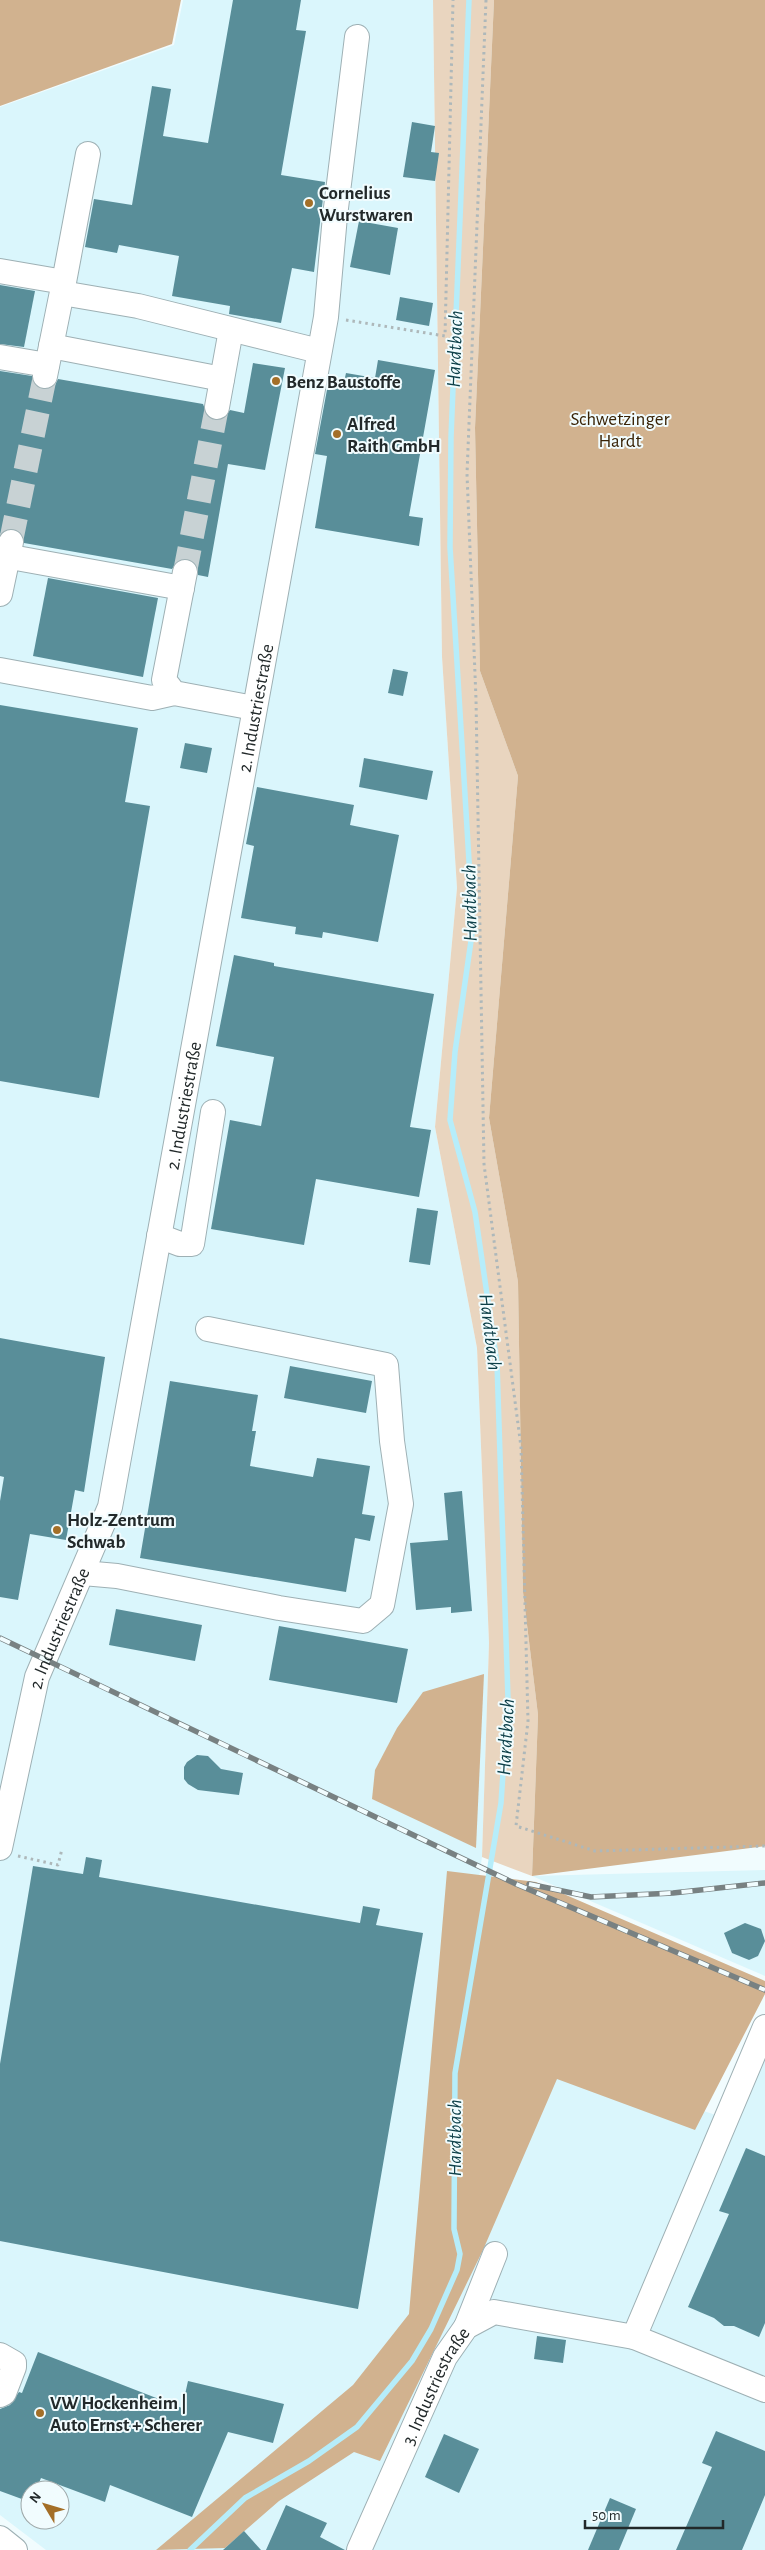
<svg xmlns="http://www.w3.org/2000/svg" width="765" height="2550" viewBox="0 0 765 2550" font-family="'Alegreya Sans',sans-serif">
	<rect width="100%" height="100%" fill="#f1fcfe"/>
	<g fill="#daf6fc" fill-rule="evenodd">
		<path d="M183,0H433L442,657L457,888L435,1127L477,1348L489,1643L482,1857L452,2071L555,2062L737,2122L765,2056V2550H46L0,2515V107L174,45ZM30,2490H60V2520H30Z"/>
		<path d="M765,1870V1976L532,1876Z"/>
	</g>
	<path fill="#e9d5bf" d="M433,0H494L475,428L480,671L518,776L489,1118L518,1282L523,1592L538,1715L532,1876L482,1857L489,1643L477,1348L435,1127L457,888L442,657Z"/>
	<g fill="#d1b28f">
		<path d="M0,0H181L172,44L0,106Z"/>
		<path d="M494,0H765V1846L532,1876L538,1715L523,1592L518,1282L489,1118L518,776L480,671L475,428Z"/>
		<path d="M484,1674L476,1848L372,1799L375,1770L397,1728L423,1692Z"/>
		<path d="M447,1871L536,1882L765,1981V1994L695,2130L557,2079L483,2250L380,2461L354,2452L279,2501L225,2548L156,2550L353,2385L409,2314Z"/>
	</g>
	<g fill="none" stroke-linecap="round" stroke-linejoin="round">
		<path stroke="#b6edfa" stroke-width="5.5" d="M190,2550L245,2498L309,2461L357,2427L412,2361L431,2329L457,2270L460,2254L454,2229L455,2073L501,1803L508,1699L497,1363L475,1212L450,1120L455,1052L473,927L450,547L451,437L469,0"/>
	</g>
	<g fill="#598e99">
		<path d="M233,0H301L296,30L306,31L281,175L325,182L314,272L292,268L281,323L229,314L230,306L172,296L179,256L119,245L117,253L85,247L94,199L132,205L152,86L171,89L163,136L208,143Z"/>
		<path d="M412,122L435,126L431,152L439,153L435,181L403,177Z"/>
		<path d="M359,221L398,228L390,275L350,267Z"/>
		<path d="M0,285L35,291L24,347L0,344Z"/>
		<path d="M400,297L433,303L429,326L396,320Z"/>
		<path d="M378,360L435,370L409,516L423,518L419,546L315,528L327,456L315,454L329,379L344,382L346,373L375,378Z"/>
		<path d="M253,363L285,368L265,470L228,464L208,577L198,575V567L188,559H180L172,569L24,543L21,532L13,529H6L0,534V371L32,376L36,386L43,390L55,385L58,379L203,404L208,417L215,421L222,420L230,410L244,413Z"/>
		<path d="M48,578L158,598L143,677L33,656Z"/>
		<path d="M393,669L408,672L403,696L388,693Z"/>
		<path d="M0,705L138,728L125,802L150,806L99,1098L0,1081Z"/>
		<path d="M185,743L212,748L207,773L180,768Z"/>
		<path d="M364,758L433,771L427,800L359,787Z"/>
		<path d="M257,787L354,805L350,825L399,835L378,942L323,932L322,938L295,934L296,927L241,918L254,846L246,844Z"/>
		<path d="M234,955L274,963V966L434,994L410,1127L431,1130L419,1197L316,1179L304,1245L211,1229L230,1120L261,1126L274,1057L216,1046Z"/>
		<path d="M417,1208L438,1211L430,1265L409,1262Z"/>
		<path d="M0,1338L105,1357L84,1492L75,1490L66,1540L30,1534L18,1600L0,1597V1501L4,1477L0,1476Z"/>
		<path d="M290,1366L372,1381L366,1413L284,1398Z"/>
		<path d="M170,1381L258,1395L252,1431H256L250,1466L313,1477L317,1458L370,1466L362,1514L375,1516L370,1541L355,1538L346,1592L140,1558Z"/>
		<path d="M462,1491L472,1611L451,1613V1607L416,1610L410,1543L448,1540L444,1493Z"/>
		<path d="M116,1609L202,1625L195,1661L109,1645Z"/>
		<path d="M279,1626L408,1649L397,1703L269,1680Z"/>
		<path d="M197,1755L208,1756L221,1769L243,1773L239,1795L198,1790L188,1784L184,1779V1767L187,1762Z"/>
		<path d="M86,1857L102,1860L99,1877L360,1923L363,1906L380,1909L376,1925L423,1933L358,2309L0,2241V2064L33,1866L83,1874Z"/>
		<path d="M745,1923L761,1929L765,1941L758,1956L749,1960L732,1953L724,1933Z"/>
		<path d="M746,2148L765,2156V2323L759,2337L734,2326H724L714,2318L688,2307L729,2214L719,2211Z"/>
		<path d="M537,2336L566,2340L563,2363L534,2359Z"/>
		<path d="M38,2352L182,2408L188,2381L284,2404L273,2443L228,2432L192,2517L110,2485L105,2502L41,2478L36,2490H30V2502L0,2491V2409L10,2405L19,2392L22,2393Z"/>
		<path d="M716,2431L765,2451V2495L742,2550H676L712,2467L702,2463Z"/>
		<path d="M444,2434L479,2449L459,2493L425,2477Z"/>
		<path d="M610,2498L636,2509L619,2550H588Z"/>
		<path d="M286,2505L327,2523L320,2537L345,2550H266Z"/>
		<path d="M244,2531L261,2550H223Z"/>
	</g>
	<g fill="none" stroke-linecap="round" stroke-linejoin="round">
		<g stroke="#c8d2d4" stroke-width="24" stroke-dasharray="24 12" stroke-linecap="butt">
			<path d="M11,541L45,376"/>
			<path d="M185,572L217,407"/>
		</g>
		<defs>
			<g id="minor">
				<path d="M0,271L64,282L45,376"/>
				<path d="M64,282L88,154"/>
				<path d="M62,293L138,306L319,351"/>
				<path d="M51,346L222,379"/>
				<path d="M0,357L47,365"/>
				<path d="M217,407L231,330"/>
				<path d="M0,555L182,588"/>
				<path d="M185,572L164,680L174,693L254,708"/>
				<path d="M0,594L11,542"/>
				<path d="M0,670L152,698L174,693"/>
				<path d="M159,1236L180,1244H192L213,1112"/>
				<path d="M83,1573L117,1576L279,1608L363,1621L382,1605L401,1504L392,1441L386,1365L208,1329"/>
				<path id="s1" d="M0,1848L37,1677L110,1507L326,317L335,216L357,37"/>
				<path d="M466,2327L495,2254"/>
				<path d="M634,2337L765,2027"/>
				<path d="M0,2355L14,2363V2367L4,2393L0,2395"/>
				<path d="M0,2538L15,2550"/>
				<path id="s2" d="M359,2550L445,2357L466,2327L494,2312L634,2337L765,2390"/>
			</g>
		</defs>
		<use href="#minor" stroke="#9eb0b4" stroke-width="26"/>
		<g stroke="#aeb8ba" stroke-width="3" stroke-dasharray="2.5 4" stroke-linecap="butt">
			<path d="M486,0L467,474L476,699L484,1164L521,1447L528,1721L516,1826L595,1851L765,1846"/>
			<path d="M346,320L445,336L453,0"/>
			<path d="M18,1856L58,1865L62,1849"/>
		</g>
		<use href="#minor" stroke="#fff" stroke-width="24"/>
		<defs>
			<g id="rail">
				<path d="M0,1638L516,1884L765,1990"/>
				<path d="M529,1884L591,1897L673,1893L765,1883"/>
			</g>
		</defs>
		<use href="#rail" stroke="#788182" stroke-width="5.5"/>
		<use href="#rail" stroke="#f1fcfe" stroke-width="4" stroke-dasharray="11" stroke-linecap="butt"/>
	</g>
	<g fill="#a46f28" stroke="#f1fcfe" stroke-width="2">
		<circle cx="309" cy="203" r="5"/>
		<circle cx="276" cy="381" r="5"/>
		<circle cx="337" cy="434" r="5"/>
		<circle cx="57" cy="1530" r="5"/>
		<circle cx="40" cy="2413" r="5"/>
	</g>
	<g text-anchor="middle" stroke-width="4" stroke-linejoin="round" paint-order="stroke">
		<g font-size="19" font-weight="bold" fill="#22292a" stroke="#f1fcfe" text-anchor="start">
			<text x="319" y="199">Cornelius<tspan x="319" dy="22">Wurstwaren</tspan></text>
			<text x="286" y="388">Benz Baustoffe</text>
			<text x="347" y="430">Alfred<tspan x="347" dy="22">Raith GmbH</tspan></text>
			<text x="67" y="1526">Holz-Zentrum<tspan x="67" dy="22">Schwab</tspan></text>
			<text x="50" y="2409">VW Hockenheim |<tspan x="50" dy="22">Auto Ernst + Scherer</tspan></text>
		</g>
		<g font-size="19" fill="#3a2407" stroke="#f1fcfe">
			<text x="620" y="425">Schwetzinger<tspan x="620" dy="22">Hardt</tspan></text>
		</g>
		<g font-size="19" fill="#22292a" stroke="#f1fcfe">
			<text dy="7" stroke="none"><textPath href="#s1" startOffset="1172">2. Industriestraße</textPath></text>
			<text dy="7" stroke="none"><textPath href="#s1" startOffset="768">2. Industriestraße</textPath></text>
			<text dy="7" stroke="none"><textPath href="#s1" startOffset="228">2. Industriestraße</textPath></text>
			<text dy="7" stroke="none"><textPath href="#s2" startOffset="181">3. Industriestraße</textPath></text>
		</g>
		<g font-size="20" font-style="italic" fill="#0d4049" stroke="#f1fcfe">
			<text transform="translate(454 349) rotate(-88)" y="7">Hardtbach</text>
			<text transform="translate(469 903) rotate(-91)" y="7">Hardtbach</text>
			<text transform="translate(491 1332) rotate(83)" y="7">Hardtbach</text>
			<text transform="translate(505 1737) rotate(-87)" y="7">Hardtbach</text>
			<text transform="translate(454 2138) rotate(-90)" y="7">Hardtbach</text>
		</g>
	</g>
	<g transform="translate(45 2505) rotate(308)"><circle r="24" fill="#f1fcfe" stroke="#9ea8a9"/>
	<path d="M0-4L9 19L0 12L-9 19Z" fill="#a46f28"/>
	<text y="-8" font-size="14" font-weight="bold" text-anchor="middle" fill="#22292a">N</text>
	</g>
	<path d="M585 2520v8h138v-8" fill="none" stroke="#22292a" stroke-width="2.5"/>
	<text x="592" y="2520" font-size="15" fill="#22292a" stroke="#f1fcfe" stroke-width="4" paint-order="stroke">50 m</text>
</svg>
